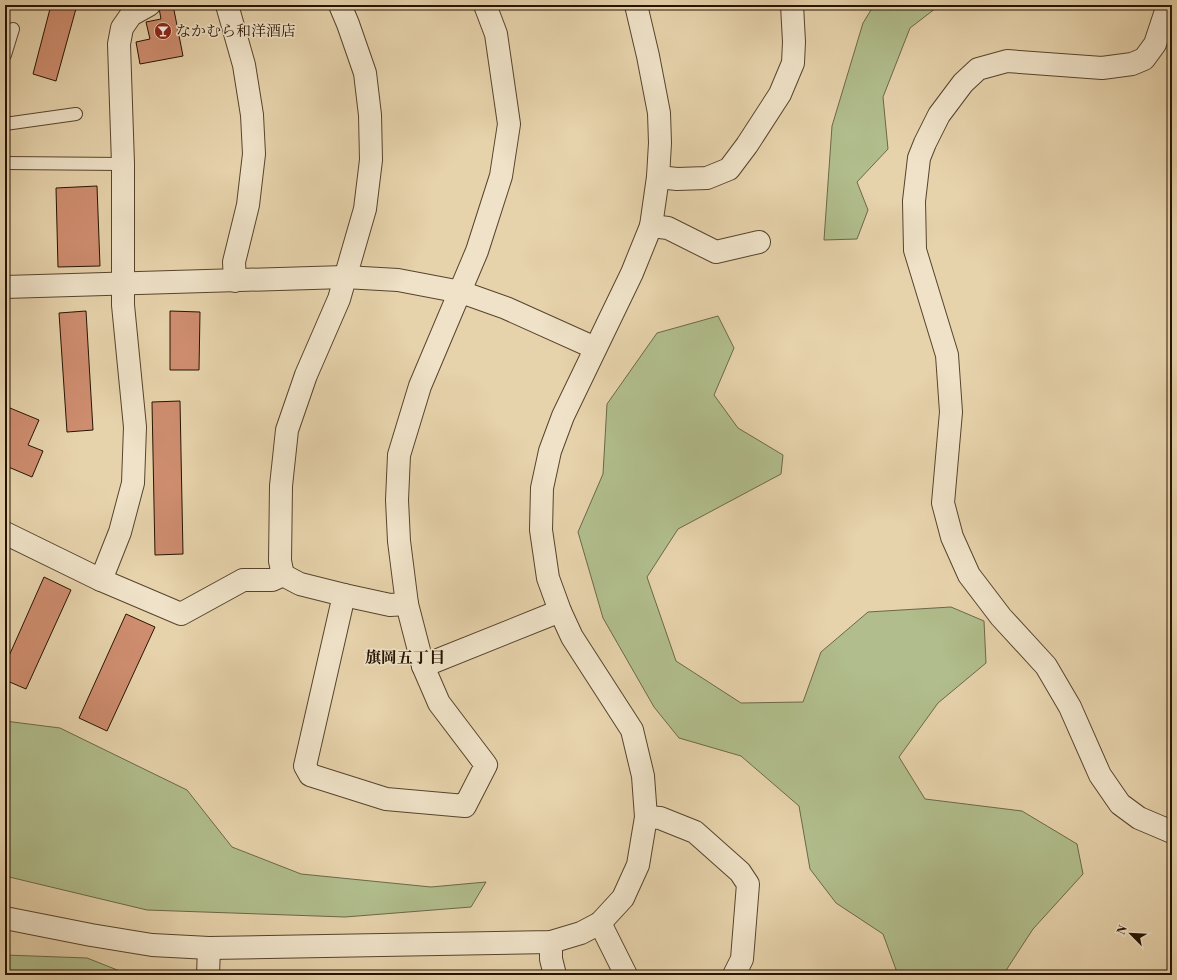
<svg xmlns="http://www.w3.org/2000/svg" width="1177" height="980" viewBox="0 0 1177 980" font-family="'Libre Bodoni','Noto Serif JP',serif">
	<rect width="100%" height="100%" fill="#e6d2ab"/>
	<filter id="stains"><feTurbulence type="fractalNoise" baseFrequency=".005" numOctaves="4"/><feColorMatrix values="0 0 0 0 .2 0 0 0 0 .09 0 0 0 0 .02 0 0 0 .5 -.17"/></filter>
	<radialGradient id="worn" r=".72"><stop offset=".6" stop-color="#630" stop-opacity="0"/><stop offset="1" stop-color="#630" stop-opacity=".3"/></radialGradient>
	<g fill="#b1bd8c" stroke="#6c6847">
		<path d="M874,5H940L910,28L883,97L888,149L857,182L868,210L857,239L824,240L832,126L863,23Z"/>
		<path d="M1172,178V257H1168V220Z"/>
		<path d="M718,316L734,348L714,395L738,428L783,455L781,474L678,529L647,577L676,661L741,703L803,702L821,652L868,612L951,607L984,621L986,663L938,703L899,757L925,799L1022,811L1077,844L1083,874L1033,929L1003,975H898L883,934L836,903L810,869L799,806L741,756L679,738L654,707L603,618L578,532L603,474L607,404L657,333Z"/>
		<path d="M5,721L60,728L187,790L232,847L301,874L431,887L486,882L471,907L345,917L147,910L5,876Z"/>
		<path d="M5,955L87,958L130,975H5Z"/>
	</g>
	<g fill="#ce8d6f" stroke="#271402">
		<path d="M51,5H77L56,81L33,74Z"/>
		<path d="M173,5L183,56L140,64L136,42L150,39L146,22L161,19L159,8Z"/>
		<path d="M97,186L100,266L58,267L56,188Z"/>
		<path d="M86,311L93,430L67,432L59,313Z"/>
		<path d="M170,311L200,312L199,370H170Z"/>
		<path d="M180,401L183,554L155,555L152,402Z"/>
		<path d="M10,408L39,420L28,445L43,451L32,477L6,466L5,468V419Z"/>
		<path d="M44,577L71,590L26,689L5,680V665Z"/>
		<path d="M126,614L155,627L107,731L79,718Z"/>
	</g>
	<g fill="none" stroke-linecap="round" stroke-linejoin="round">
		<defs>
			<g id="service">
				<path d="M5,55L13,29"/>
				<path d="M5,124L76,114"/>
				<path d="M5,163L123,164"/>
			</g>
			<g id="minor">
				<path d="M227,5L244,65L252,115L254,154L248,205L234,262L235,281"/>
				<path d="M340,5L348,24L365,73L370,115L371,160L365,209L339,299L306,375L287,430L281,486L280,561L283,575L300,584L344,595L305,766L310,775L386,799L465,806L486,765L439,703L423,666L407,604L399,541L397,500L399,455L420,386L477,251L501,176L509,124L496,34L485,5"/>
				<path d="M1168,5L1155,44L1144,59L1132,64L1102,68L1007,61L978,69L963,83L939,115L925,143L919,158L914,201L915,250L947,355L951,412L943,503L952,537L969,575L1001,617L1046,666L1070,707L1100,775L1120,804L1139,818L1172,832"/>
				<path d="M658,177L677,179L707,178L729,169L747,145L780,94L793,63L794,42L792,5"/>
				<path d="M651,226L668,228L716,252L759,242"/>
				<path d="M5,287L345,277L398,280L461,292L506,308L595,348"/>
				<path d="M5,533L101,580L120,532L133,483L135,427L123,305V164L119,44L122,28L131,15L149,5"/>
				<path d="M101,580L181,614L243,580H272L283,575"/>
				<path d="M344,595L390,605L407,604"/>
				<path d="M423,666L560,611"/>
				<path d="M646,817L660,818L695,832L740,872L748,884L742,959L734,975"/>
				<path d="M600,923L626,975"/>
				<path d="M551,942V959L555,975"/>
			</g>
			<g id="tertiary">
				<path d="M5,918L91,935L152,945L209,948L551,942L581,933L600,923L623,898L638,865L646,817L643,776L632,730L572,637L560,611L548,578L541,530L542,488L550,451L563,416L632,273L651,226L658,177L660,143L659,113L648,56L636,5"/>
				<path d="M208,975L209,948"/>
			</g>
		</defs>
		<use href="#service" stroke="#57442c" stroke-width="14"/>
		<use href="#minor" stroke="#57442c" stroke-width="24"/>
		<use href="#tertiary" stroke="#57442c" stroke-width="24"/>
		<use href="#service" stroke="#efe2c8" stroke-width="12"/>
		<use href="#minor" stroke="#efe2c8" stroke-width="22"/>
		<use href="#tertiary" stroke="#efe2c8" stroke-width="22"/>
	</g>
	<defs>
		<symbol id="bar-disc" viewBox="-11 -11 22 22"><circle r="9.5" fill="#8f2418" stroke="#efe2c8"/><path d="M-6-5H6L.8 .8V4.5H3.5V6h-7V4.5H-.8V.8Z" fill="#fff"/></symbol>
	</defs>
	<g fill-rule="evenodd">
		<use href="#bar-disc" x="153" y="21" width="20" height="20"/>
	</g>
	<g text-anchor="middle" stroke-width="3.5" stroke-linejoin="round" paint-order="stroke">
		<g font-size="15" fill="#271402" stroke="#efe2c8" text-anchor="start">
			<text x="176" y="36">なかむら和洋酒店</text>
		</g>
		<g font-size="16" font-weight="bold" fill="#271402" stroke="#efe2c8">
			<text x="405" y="663">旗岡五丁目</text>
		</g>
	</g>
	<rect width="1177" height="980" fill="none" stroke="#e6d2ab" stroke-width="20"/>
	<rect x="6" y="6" width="1165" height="968" fill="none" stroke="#271402" stroke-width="2"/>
	<rect x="10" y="10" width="1157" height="960" fill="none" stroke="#271402"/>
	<g transform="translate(1131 934) rotate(294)" stroke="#efe2c8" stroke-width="3" paint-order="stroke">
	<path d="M0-3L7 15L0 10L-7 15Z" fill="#271402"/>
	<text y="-6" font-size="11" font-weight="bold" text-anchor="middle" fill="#271402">N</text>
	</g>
	<rect width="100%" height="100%" filter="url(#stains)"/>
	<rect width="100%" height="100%" fill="url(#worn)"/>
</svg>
